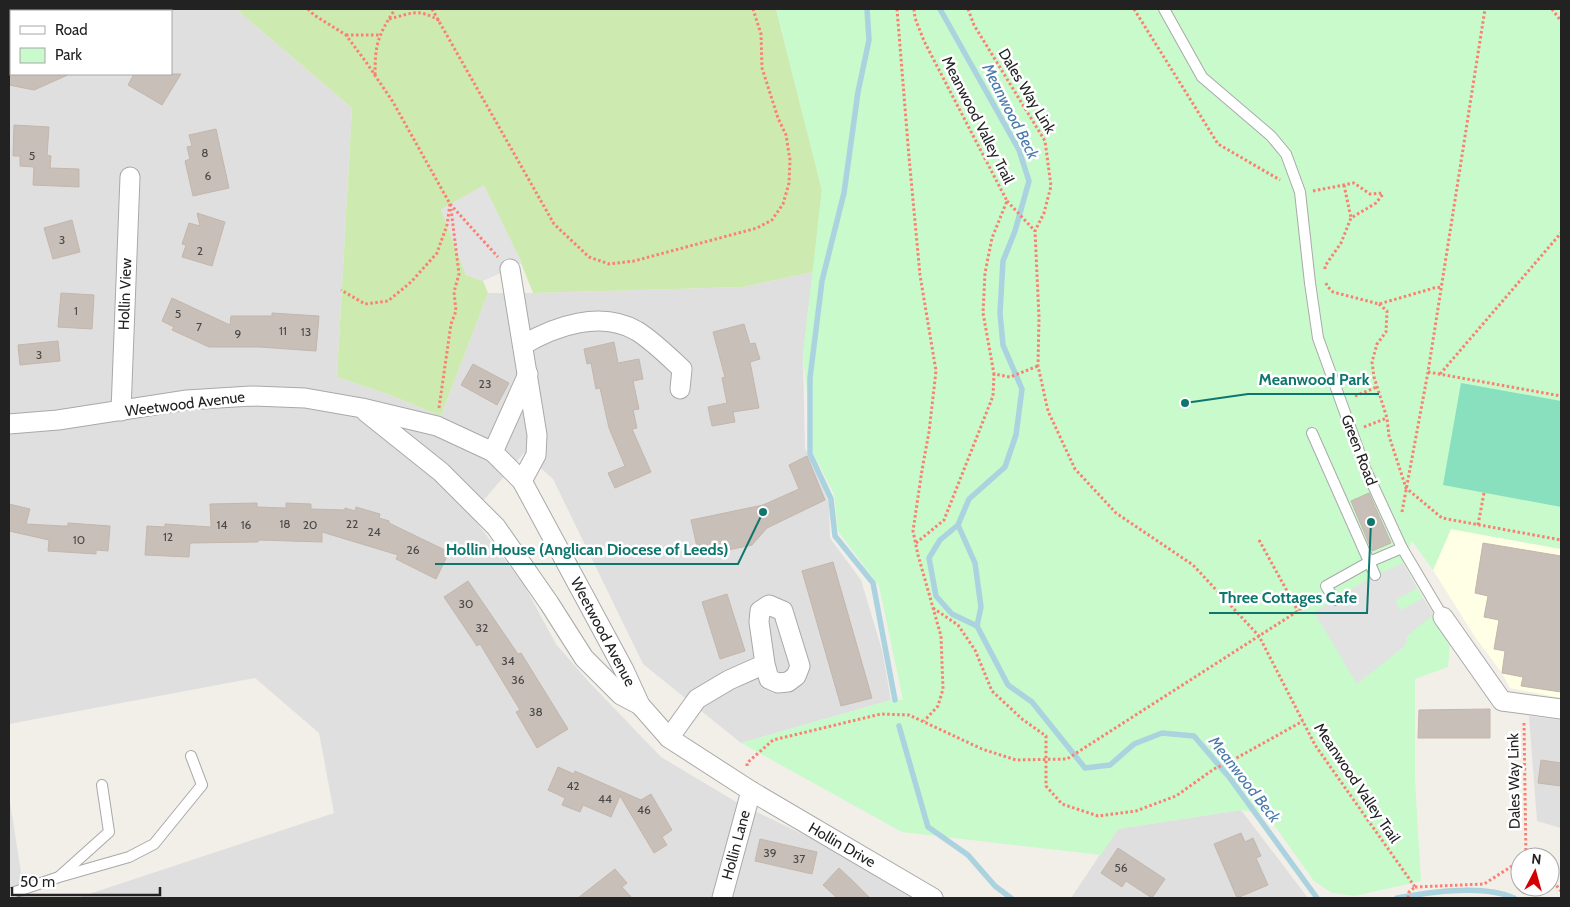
<svg xmlns="http://www.w3.org/2000/svg" width="1570" height="907" viewBox="0 0 1570 907" font-family="Cabin,sans-serif">
	<rect width="100%" height="100%" fill="#f2efe9"/>
	<g fill="#e0dfdf" fill-rule="evenodd">
		<path d="M9,9H236L352,108L337,377L390,395L441,416L488,293H533L743,287L813,272L803,354L805,448L829,503L830,538L861,580L882,650L891,700L741,743L643,664L553,479L524,453L471,515L524,585L556,644L588,681L661,757L738,803L823,844L913,898H77L334,813L319,733L255,678L9,724ZM11,11H171V74H11Z"/>
		<path d="M1529,716L1561,720V828L1537,821Z"/>
		<path d="M9,796L25,898H9Z"/>
		<path d="M1241,810L1308,898H1071L1117,829Z"/>
	</g>
	<path fill="#ffffe5" d="M1451,529L1561,549V698L1510,688L1502,673L1475,637L1433,570Z"/>
	<path fill="#cdebb0" d="M236,9H776L822,190L813,272L743,287L533,293L521,263L441,209L466,275L483,281L488,293L441,416L390,395L337,377L352,108Z"/>
	<path fill="#c8facc" d="M776,9H1561V549L1451,529L1433,570L1412,541L1403,563L1450,644L1448,667L1415,679V780L1421,881L1355,896L1332,893L1314,881L1267,815L1241,810L1118,829L1101,855L902,832L741,743L891,700H903L879,586L838,531L834,494L813,453L803,354L822,190Z"/>
	<path fill="#88e0be" d="M1461,383L1561,401V507L1443,485Z"/>
	<g fill="#e2e2e2">
		<path d="M484,185L522,263L483,281L466,275L441,209Z"/>
		<path d="M1403,563L1417,588L1395,601L1401,610L1423,598L1434,614L1407,636L1406,645L1357,684L1314,612L1375,575Z"/>
	</g>
	<g fill="none" stroke-linecap="round" stroke-linejoin="round">
		<g stroke="#aad3df" stroke-width="5.5">
			<path d="M867,9L869,40L858,92L844,193L822,281L810,378V454L831,499L835,536L873,583L895,700"/>
			<path d="M940,9L1019,150L1029,181L1015,231L1003,261L1000,313L1003,345L1022,389L1016,435L1005,467L969,499L958,525L975,563L981,607L977,626L1008,685L1032,702L1085,768L1110,765L1134,744L1162,733L1194,736L1229,777L1317,898"/>
			<path d="M958,525L940,540L929,558L936,596L952,614L977,626"/>
			<path d="M899,726L928,827L968,855L995,886L1011,898"/>
			<path d="M1397,898C1429,892 1484,884 1514,898"/>
		</g>
	</g>
	<g fill="#c7bfb8" stroke="#c4b6ab">
		<path d="M9,74H70L34,90L9,85Z"/>
		<path d="M134,74H181L162,105L128,85Z"/>
		<path d="M14,125L49,127L47,155L51,156L50,168L79,169V187L33,185L34,167L20,166V156H13Z"/>
		<path d="M216,129L229,188L193,196L185,161L190,159L187,147L192,146L189,135Z"/>
		<path d="M197,213L225,222L212,266L182,257L186,245L182,244L189,223L200,226Z"/>
		<path d="M72,220L80,252L53,259L44,228Z"/>
		<path d="M61,293L94,295L92,329L58,327Z"/>
		<path d="M172,298L230,325L231,316H272V313L319,316L316,351L259,347H209L172,330L174,327L162,321Z"/>
		<path d="M744,324L750,344L755,343L760,359L750,362L759,408L733,412L735,422L712,426L708,407L727,403L722,378L725,377L713,332Z"/>
		<path d="M58,341L60,361L20,365L18,345Z"/>
		<path d="M614,342L618,363L639,359L643,379L633,381L639,409L633,410L637,428L632,429L651,472L615,488L608,473L625,466L609,428L600,388L596,389L591,363L587,364L584,349Z"/>
		<path d="M473,364L509,383L497,405L461,385Z"/>
		<path d="M807,456L825,500L767,528L752,545L699,556L691,520L763,505L799,489L789,465Z"/>
		<path d="M1369,493L1391,543L1372,551L1351,501Z"/>
		<path d="M257,503V507L286,508V503L311,504V509L345,510V508L355,511L356,507L380,514L379,518L389,521V523L449,552L436,579L396,559L398,555L322,532V542L258,540V542L190,543L189,557L145,555L147,526L165,527V524L211,527L210,504Z"/>
		<path d="M9,504L30,509L26,524L63,526H68V523L110,526L108,551L96,550V554L48,551L49,540L9,531Z"/>
		<path d="M1483,543L1561,556V692L1521,686L1523,677L1502,673L1505,651L1494,649L1499,620L1484,617L1488,596L1475,593Z"/>
		<path d="M833,562L872,698L841,706L802,571Z"/>
		<path d="M468,581L518,654L521,653L568,729L537,748L516,712L520,710L480,644L477,646L444,597Z"/>
		<path d="M727,594L745,651L720,659L702,602Z"/>
		<path d="M1490,709V738H1418L1419,710Z"/>
		<path d="M1541,760L1561,763V786L1538,783Z"/>
		<path d="M558,767L574,774L575,771L641,800L651,794L672,830L662,837L667,845L654,853L620,796L611,817L583,805L580,812L562,805L565,798L548,790Z"/>
		<path d="M1241,833L1245,842L1253,838L1261,856L1256,858L1268,885L1237,898L1214,844Z"/>
		<path d="M760,839L817,852L812,874L755,861Z"/>
		<path d="M1118,848L1165,879L1152,898L1126,881L1122,887L1101,873Z"/>
		<path d="M839,868L854,882L870,898H837L823,885Z"/>
		<path d="M615,869L627,883L622,887L632,898H578Z"/>
	</g>
	<g fill="none" stroke-linecap="round" stroke-linejoin="round">
		<defs>
			<g id="service">
				<path d="M1164,9L1202,77L1271,136L1286,154L1300,192L1310,283L1318,338L1365,468L1402,548L1443,617"/>
				<path d="M1312,433L1375,575"/>
				<path d="M1335,600L1326,586L1369,562L1402,548"/>
				<path d="M60,876L109,832L102,785"/>
				<path d="M9,894L59,877L129,857L154,844L202,785L191,756"/>
			</g>
			<g id="minor">
				<path d="M510,269L537,435L536,455L522,481"/>
				<path d="M523,345C555,326 601,310 637,331C653,341 668,356 682,369L680,389"/>
				<path d="M121,411L130,177"/>
				<path d="M366,412L441,472L496,527L549,603L584,658L621,695L640,705"/>
				<path d="M9,424L58,420L187,400L251,396L305,398L362,408L437,426L493,452L522,481L624,670L640,705L669,738L751,791L933,898"/>
				<path d="M493,452L528,374"/>
				<path d="M1443,617L1502,701L1561,709"/>
				<path d="M669,738L697,699L729,680L765,664L759,622L760,611L769,605L783,611L800,666L796,676L788,682L778,683L769,679L765,664"/>
				<path d="M722,898L751,791"/>
			</g>
		</defs>
		<use href="#service" stroke="#a9a9a9" stroke-width="12"/>
		<use href="#minor" stroke="#a9a9a9" stroke-width="21"/>
		<g stroke="#fa8072" stroke-width="3" stroke-dasharray="2.5 2.5" stroke-linecap="butt">
			<path d="M308,9L314,15L346,35L366,62L393,102L450,204L447,225L437,253L411,282L388,301L365,304L341,290"/>
			<path d="M432,9L554,224L589,257L609,264L634,261L757,228L772,220L783,204L789,183L790,160L786,135L778,118L762,68L761,34L753,9"/>
			<path d="M897,9L909,157L920,275L936,371L929,432L922,470L913,531L918,555L941,636L943,689L938,706L924,721"/>
			<path d="M914,9L915,18L924,41L1007,201L992,238L985,273L983,313L994,374L1010,377L1038,366"/>
			<path d="M968,9L974,25L1045,141L1051,186L1044,213L1035,231L1039,317L1038,366L1048,411L1075,469L1116,513L1193,565L1259,636L1315,745L1415,887"/>
			<path d="M1134,9L1218,144L1280,180"/>
			<path d="M1552,9L1561,21"/>
			<path d="M389,19C413,13 418,8 440,21"/>
			<path d="M346,35H379"/>
			<path d="M375,75C375,43 378,36 395,9"/>
			<path d="M1344,185L1351,218"/>
			<path d="M1313,191L1354,183L1370,194L1383,193"/>
			<path d="M1007,201L1035,231"/>
			<path d="M450,204L498,257"/>
			<path d="M1325,269V266L1341,243L1351,218L1376,203L1383,194"/>
			<path d="M1326,283L1327,286L1333,292L1379,304L1434,288L1441,287"/>
			<path d="M1379,304L1387,311L1386,332L1377,344L1372,362L1374,377L1387,418L1389,436L1406,488L1442,518L1561,540"/>
			<path d="M1428,372L1561,396"/>
			<path d="M1440,374L1561,233"/>
			<path d="M1355,396L1377,387"/>
			<path d="M439,408L451,324L456,311L454,292L459,274L451,209"/>
			<path d="M1364,427L1387,418"/>
			<path d="M1402,512L1428,372L1485,9"/>
			<path d="M1478,525L1484,493"/>
			<path d="M1259,540L1298,611"/>
			<path d="M916,543L944,520L993,396L994,374"/>
			<path d="M933,608L958,625L975,650L992,691L1022,719L1046,736V786L1062,804L1098,816L1136,811L1176,796L1214,769L1233,760L1303,721"/>
			<path d="M1524,723L1526,857"/>
			<path d="M747,766V763L773,740L881,714L909,715L982,749L1016,760L1067,759L1298,611L1315,596"/>
			<path d="M1550,878L1561,891"/>
			<path d="M1415,887L1484,884L1520,861"/>
			<path d="M1408,898L1409,892L1415,887"/>
		</g>
		<use href="#service" stroke="#fff" stroke-width="10"/>
		<use href="#minor" stroke="#fff" stroke-width="19"/>
	</g>
	<g text-anchor="middle" stroke-width="5" stroke-linejoin="round" paint-order="stroke">
		<g font-size="12" fill="#4b4948">
			<text x="205" y="157">8</text>
			<text x="32" y="160">5</text>
			<text x="208" y="180">6</text>
			<text x="62" y="244">3</text>
			<text x="200" y="255">2</text>
			<text x="76" y="315">1</text>
			<text x="178" y="318">5</text>
			<text x="199" y="331">7</text>
			<text x="283" y="335">11</text>
			<text x="306" y="336">13</text>
			<text x="238" y="338">9</text>
			<text x="39" y="359">3</text>
			<text x="485" y="388">23</text>
			<text x="285" y="528">18</text>
			<text x="352" y="528">22</text>
			<text x="222" y="529">14</text>
			<text x="246" y="529">16</text>
			<text x="310" y="529">20</text>
			<text x="374" y="536">24</text>
			<text x="168" y="541">12</text>
			<text x="79" y="544">10</text>
			<text x="413" y="554">26</text>
			<text x="466" y="608">30</text>
			<text x="482" y="632">32</text>
			<text x="508" y="665">34</text>
			<text x="518" y="684">36</text>
			<text x="536" y="716">38</text>
			<text x="573" y="790">42</text>
			<text x="605" y="803">44</text>
			<text x="644" y="814">46</text>
			<text x="770" y="857">39</text>
			<text x="799" y="863">37</text>
			<text x="1121" y="872">56</text>
		</g>
		<g font-size="15" fill="#222" stroke="#fff">
			<text transform="translate(1027 91) rotate(59)" y="5">Dales Way Link</text>
			<text transform="translate(978 120) rotate(63)" y="5">Meanwood Valley Trail</text>
			<text transform="translate(125 294) rotate(-88)" y="5">Hollin View</text>
			<text transform="translate(185 404) rotate(-7)" y="5">Weetwood Avenue</text>
			<text transform="translate(1359 450) rotate(69)" y="5">Green Road</text>
			<text transform="translate(603 632) rotate(62)" y="5">Weetwood Avenue</text>
			<text transform="translate(1514 781) rotate(-91)" y="5">Dales Way Link</text>
			<text transform="translate(1357 783) rotate(56)" y="5">Meanwood Valley Trail</text>
			<text transform="translate(736 845) rotate(-75)" y="5">Hollin Lane</text>
			<text transform="translate(842 845) rotate(30)" y="5">Hollin Drive</text>
		</g>
		<g font-size="16" font-style="italic" fill="#4a7aab" stroke="#fff">
			<text transform="translate(1011 111) rotate(63)" y="6">Meanwood Beck</text>
			<text transform="translate(1245 779) rotate(52)" y="6">Meanwood Beck</text>
		</g>
	</g>
	<path fill="none" stroke="#0f766e" stroke-width="2" d="M1185 403L1248 394H1379M763 512L738 564H435M1371 522L1367 613H1209"/>
	<g fill="#0f766e" stroke="#fff" stroke-width="2">
		<circle cx="1185" cy="403" r="5"/>
		<circle cx="763" cy="512" r="5"/>
		<circle cx="1371" cy="522" r="5"/>
	</g>
	<g font-size="16" text-anchor="middle" font-weight="bold" fill="#0f766e" stroke="#fff" stroke-width="5" stroke-linejoin="round" paint-order="stroke">
		<text x="1314" y="385">Meanwood Park</text>
		<text x="587" y="555">Hollin House (Anglican Diocese of Leeds)</text>
		<text x="1288" y="603">Three Cottages Cafe</text>
	</g>
	<rect width="1570" height="907" fill="none" stroke="#222222" stroke-width="20"/>
	<rect x="10" y="10" width="162" height="65" fill="#ffffff" stroke="#a7a7a7"/>
	<rect x="20" y="26" width="25" height="8" fill="#ffffff" stroke="#a7a7a7"/>
	<text x="55" y="35" font-size="15" fill="#222222">Road</text>
	<rect x="20" y="48" width="25" height="15" fill="#c8facc" stroke="#a7a7a7"/>
	<text x="55" y="60" font-size="15" fill="#222222">Park</text>
	<g transform="translate(1535 872) rotate(6)"><circle r="24" fill="#ffffff" stroke="#a7a7a7"/>
	<path d="M0-4L9 19L0 12L-9 19Z" fill="#d40000"/>
	<text y="-8" font-size="14" font-weight="bold" text-anchor="middle" fill="#222222">N</text>
	</g>
	<path d="M12 887v8h148v-8" fill="none" stroke="#222222" stroke-width="2.5"/>
	<text x="20" y="887" font-size="15" fill="#222222" stroke="#ffffff" stroke-width="4" paint-order="stroke">50 m</text>
</svg>
